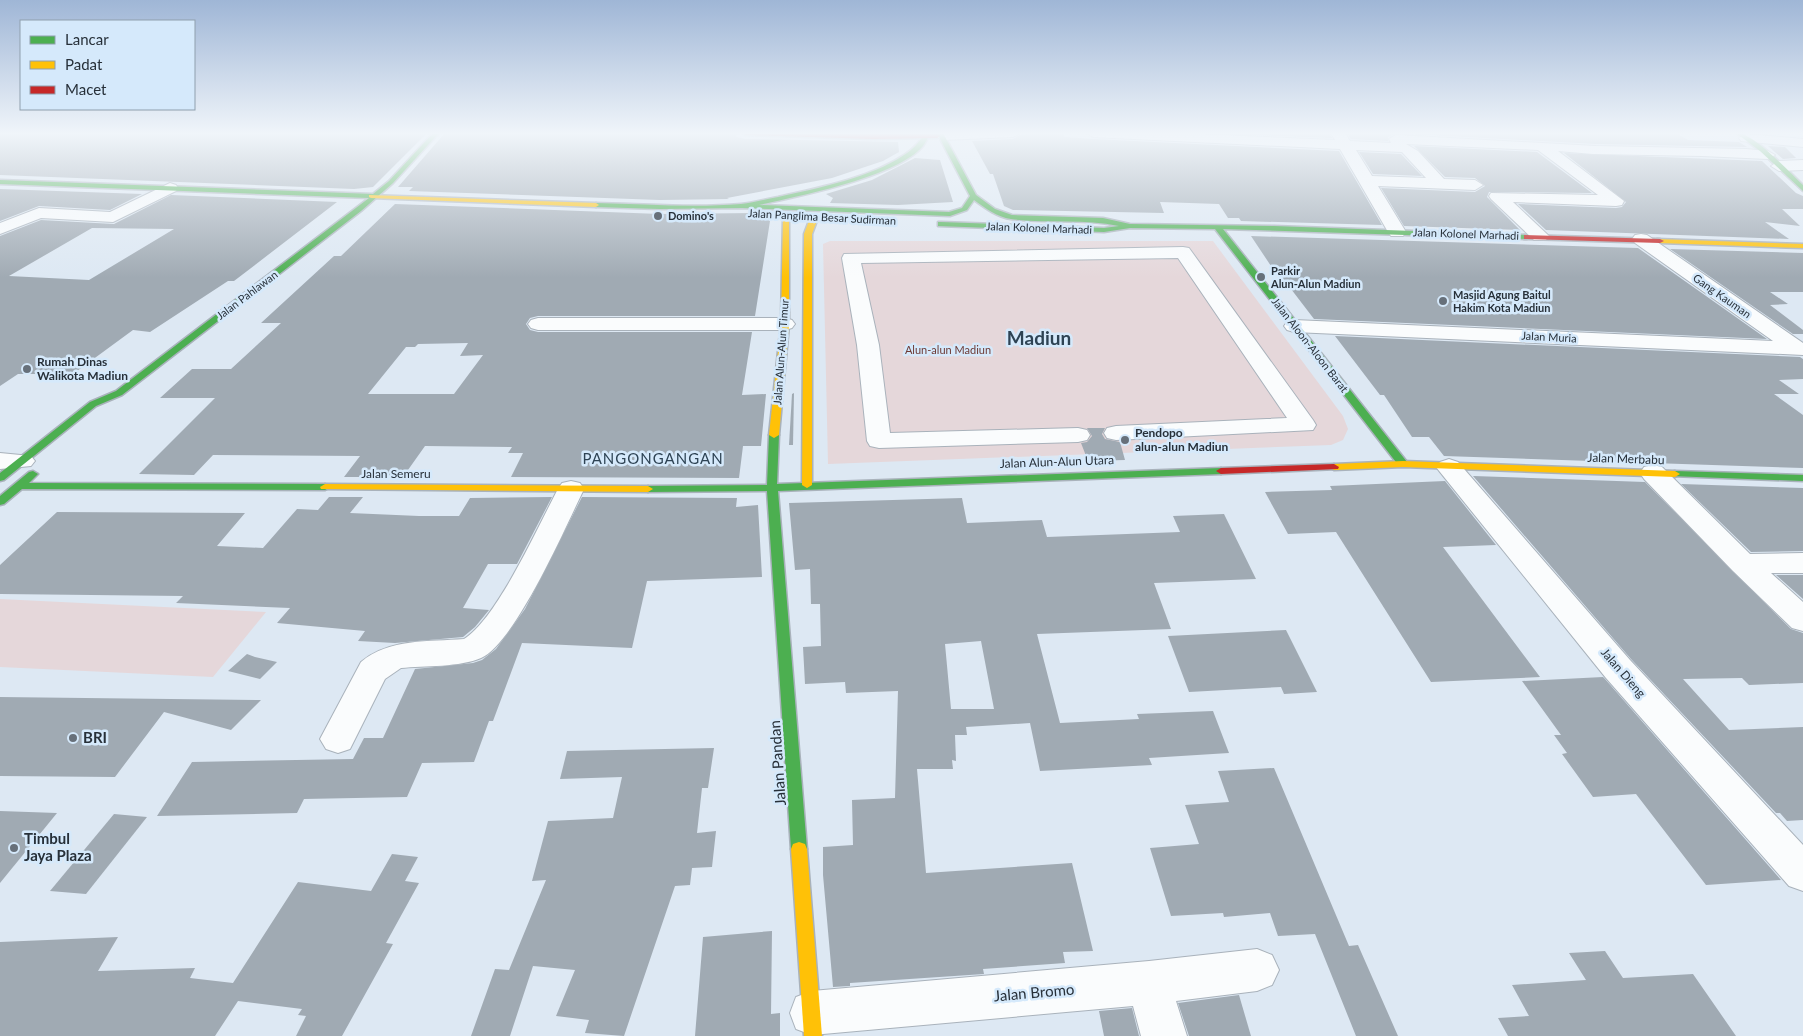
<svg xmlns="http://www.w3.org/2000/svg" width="1803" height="1036" viewBox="0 0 1803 1036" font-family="Lato,sans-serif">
	<rect width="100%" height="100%" fill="#dde8f3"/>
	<g fill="#e5d7da">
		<path d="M830,241H1213L1343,416L1348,429L1343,440L1331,445L828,464L823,244Z"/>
		<path d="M0,599L266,612L213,677L0,667Z"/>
	</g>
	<g fill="#a0aab3" fill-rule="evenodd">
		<path d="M0,133H427L373,187L354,189L0,175Z"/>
		<path d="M445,133L737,134L736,137L746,139L898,142L899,152L883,161L832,178L727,198L729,199L660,200L409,191L413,187H398Z"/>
		<path d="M1208,133H1329L1332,138Z"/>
		<path d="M1347,133H1676L1688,140L1739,142L1747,147L1596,144L1396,133L1388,137V141L1351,139Z"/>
		<path d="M1063,134L1064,137L1093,139L1339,151L1382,225L1241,221L1239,218H1228L1219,204L1160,202L1164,213L1013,210L1004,206L993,174H990L972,141L1013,139L1020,135Z"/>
		<path d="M1414,146L1537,152L1592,193L1489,192L1487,197L1520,230L1404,226L1381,188L1475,192L1485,186L1475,178L1445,177Z"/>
		<path d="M1768,146L1785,147L1796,158L1783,159Z"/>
		<path d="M1359,152L1401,154L1422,176L1373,174Z"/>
		<path d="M1564,153L1762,161L1796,193L1803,196V209H1782L1800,226L1765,222L1789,239L1546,230L1518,204L1616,208L1622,207L1626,202Z"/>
		<path d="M915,158L940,160L953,202L898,205L830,203L833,198L826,194L872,180Z"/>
		<path d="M0,189L142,194L110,210L39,206L0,221Z"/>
		<path d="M171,195L337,202L234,281H228L150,332L133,330L73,374H18L0,386V236L41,220L114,224ZM92,228L174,229L89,280L9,276Z"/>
		<path d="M395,204L660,214L755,213L770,221L755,316H538L530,318L526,324L530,330L538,332H752L742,395L766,394L761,446H743L739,478L511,477L523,453H508L512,447L425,446L403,477H344L360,456L213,455L194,475L139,474L215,398H160L192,369H231L281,323H261L334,256H341ZM468,343L460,356L483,355L454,394H368L406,347H415L418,344Z"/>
		<path d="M1251,236L1638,248L1767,339L1314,319L1278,272H1275Z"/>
		<path d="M1670,249L1803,253V292H1770L1788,304L1770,305L1803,330V334H1793Z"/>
		<path d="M1335,336L1800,357L1803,359V379L1779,380L1799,394H1774L1803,415V468L1444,456L1429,437H1412L1384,395H1380Z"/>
		<path d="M794,393L793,445H789L792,394Z"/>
		<path d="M1087,428H1105L1102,434L1105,439L1120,442L1125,460L1088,461L1081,443L1087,442L1092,436Z"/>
		<path d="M1473,476L1645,482L1791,629L1803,633V683L1749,685L1742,678L1683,679L1729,730L1803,727V820L1787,821L1780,813H1776L1631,659Z"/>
		<path d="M1445,481L1496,545L1443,547L1540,677L1431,682L1336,532L1288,534L1265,492L1332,490L1330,486Z"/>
		<path d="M1681,484L1803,488V551L1751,552Z"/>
		<path d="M329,497H363L350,513L419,516H459L470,498L552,497L517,564H488L463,608L489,610L475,627L463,637L395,643L358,641L365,631L277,623L290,608L176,603L183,596L0,594V565L57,512L245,513L217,546L263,548L297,509L318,510Z"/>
		<path d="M582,497L737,498L736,507L758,505L762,577L647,581L632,648L522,643L493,721H489L474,762L422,763L407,797L304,799L297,813L157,816L192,762L353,759L364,738H383L415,669L473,663L482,660L496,649L525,609Z"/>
		<path d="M962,498L967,523L1042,520L1047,537L1180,532L1173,516L1224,514L1256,579L1154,583L1171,629L1037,634L1060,723L1139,719L1137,714L1213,711L1229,753L1149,758L1152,765L1040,771L1030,723L966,727L967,735H955L956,761L952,760L953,769H917L926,873L1072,863L1093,951L1063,952L1065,963L983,969L984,974L850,983V986L833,987L823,875V847L853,845L852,800L895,798L898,691L846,693L845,682L805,684L803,647L821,646L820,604H811L810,569L795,570L789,503ZM981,641L994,709H951L945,644Z"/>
		<path d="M1776,575H1803V599Z"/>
		<path d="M1286,630L1317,692L1284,694L1281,687L1189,692L1168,636Z"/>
		<path d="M247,654L255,657L277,662L260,679L228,671Z"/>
		<path d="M1603,677L1605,679L1781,880L1706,885L1636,794L1593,797L1562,754L1567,753L1554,735H1561L1522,681Z"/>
		<path d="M0,697L261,700L231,730L164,712L115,777L0,776Z"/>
		<path d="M714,748L708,788H702L697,833L716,831L712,867L692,868L690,885L675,886L624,1036L585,1033L589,1020L556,1016L575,970L533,966L510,1036H471L495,969L509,970L546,880L532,881L548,821L613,818L622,777L560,779L567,751Z"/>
		<path d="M1274,768L1349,946L1358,945L1398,1036H1356L1315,934L1278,936L1270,913L1224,917L1223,913L1171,916L1150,848L1199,844L1185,805L1229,802L1218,771Z"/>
		<path d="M0,811L57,813L0,883Z"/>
		<path d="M114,814L147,817L86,894L50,891Z"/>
		<path d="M392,854L418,857L405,881L419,883L386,943L393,944L342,1036H296L306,1016L298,1015L302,1009L238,1001L215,1036H0V942L118,937L98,971L195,968L190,978L233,983L298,882L371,891Z"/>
		<path d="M772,931L771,1014L780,1013V1036H695L703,937Z"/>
		<path d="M1605,951L1623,978L1693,974L1736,1036H1508L1498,1018L1529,1016L1512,985L1586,980L1569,953Z"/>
		<path d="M1239,995L1251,1036H1189L1178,1003Z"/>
		<path d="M1132,1008L1139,1036H1104L1099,1011Z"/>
	</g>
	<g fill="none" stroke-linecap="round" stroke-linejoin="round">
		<defs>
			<g id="street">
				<path d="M938,133H1020L1013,137L943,140L936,136Z"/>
				<path d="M1086,133H1174L1335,140L1331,133H1345L1350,141L1391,143L1389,139L1396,135L1596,146L1746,149L1768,151L1775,155L1768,159L1702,156L1593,154L1558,151L1624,201L1622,205L1616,206L1513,202L1549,236L1546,240H1534L1491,199L1489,196L1491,193L1598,195L1538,150L1406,144L1418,151L1444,179L1475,180L1483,185L1475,190L1378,186L1406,232L1403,236H1391L1388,232L1340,149L1093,137ZM1356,150L1402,152L1426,178L1372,176Z"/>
				<path d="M1746,134L1803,139V147L1741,141L1739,138Z"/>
				<path d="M1803,160V170L1779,171L1771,166L1779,161Z"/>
				<path d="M170,183L176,185L178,188L176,191L113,222L41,218L0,234V223L39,208L110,212Z"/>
				<path d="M1641,234L1647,235L1803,343V355L1294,332L1287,330L1284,326L1287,322L1294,320L1773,341L1635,243L1632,239L1635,235Z"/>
				<path d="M1183,247L1189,248L1313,420L1316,425L1313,430L1116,440L1107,438L1104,433L1107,428L1116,426L1287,418L1178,258L861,263L879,345L890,433L1078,428L1087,430L1090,435L1087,440L1078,442L879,448L870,446L867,441L857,345L842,258L844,254Z"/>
				<path d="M538,318H785L792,320L795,324L792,328L785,330H538L531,328L528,324L531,320Z"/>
				<path d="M0,453L31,456L35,461L31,466L0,469Z"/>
				<path d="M1449,459L1458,462L1630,660L1803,845V891L1789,886L1606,678L1440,472L1436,467L1440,462Z"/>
				<path d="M1653,465L1662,467L1750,554L1803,553V573H1771L1803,602V631L1792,628L1733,571L1644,479L1640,473L1644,467Z"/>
				<path d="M571,481L580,483L584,489C566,526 515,643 481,658C461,667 424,666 401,668L385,679L350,749L338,753L326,749L320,739L361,662C389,638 429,642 464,639C497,619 538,526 558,489L562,483Z"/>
				<path d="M1257,949L1272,955L1279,970L1272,985L1257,991L1176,1001L1187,1036H1141L1133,1006L812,1035L796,1029L790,1013L796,997L812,991L1149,961Z"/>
			</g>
			<g id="fast">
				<path d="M433,133H439L393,183L361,211L122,395L96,406L4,480L0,481V473L90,402L116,391L369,198L0,184V180L373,194L389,181Z"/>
				<path d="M925,133H931C928,137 926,142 923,146C897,177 799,196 759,205L949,212L962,208L970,196L937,133H943L976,195L995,209L1012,215L1103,218L1130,224L1274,226L1527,235L1531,237L1527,239L1223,229L1407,462L1408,464L1407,466H1399L1215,229L1130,228L1104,232L938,226V222H941L1104,228L1119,226C1083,218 1047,224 1011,219C997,217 985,208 974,200L967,210L950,216L742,208L660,209L596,207L593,205L596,203C644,204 693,208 741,204C753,203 766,199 778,197C818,188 870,178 904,155C914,149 919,142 925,133Z"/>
				<path d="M1736,133C1752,131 1790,173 1803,185V191L1760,151Z"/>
				<path d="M774,432L779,435L777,484L1221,468L1226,471L1221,474L778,491L807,849L805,854L799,856L793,854L791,849L767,491L648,492L643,489L648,486L767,485L769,435Z"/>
				<path d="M33,471L38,474L29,483L325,484L330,487L325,490L22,489L4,504L0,505V496L29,472Z"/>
				<path d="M1675,471L1803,475V481L1671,476L1670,474L1671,472Z"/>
			</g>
			<g id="slow">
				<path d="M369,195L596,203L599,205L596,207L371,198L369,197Z"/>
				<path d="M786,215L789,217V324L779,435L774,438L769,435L781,324L783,217Z"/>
				<path d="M814,216L818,218L812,234V485L807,488L802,485L804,234L810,218Z"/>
				<path d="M1657,239L1803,244V248L1660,243L1656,241Z"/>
				<path d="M1403,461L1675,471L1680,474L1675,477L1403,467L1334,470L1329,467L1334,464Z"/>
				<path d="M325,484L648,486L653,489L648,492L321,489L320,487Z"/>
				<path d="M799,842L805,844L807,849L822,1036H804L791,849L793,844Z"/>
			</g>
			<g id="jam">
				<path d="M743,133L937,134L940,136L937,138L873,139L746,135Z"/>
				<path d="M1524,235L1660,239L1664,241L1660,243L1527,239H1524Z"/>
				<path d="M1334,464L1339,467L1338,469L1221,474L1216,471L1221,468Z"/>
			</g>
		</defs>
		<use href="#street" stroke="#a9b2bb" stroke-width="2"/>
		<use href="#fast" stroke="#a9b2bb" stroke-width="3"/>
		<use href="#slow" stroke="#a9b2bb" stroke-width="3"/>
		<use href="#jam" stroke="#a9b2bb" stroke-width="3"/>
		<use href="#street" fill="#fafcfd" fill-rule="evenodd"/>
		<use href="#fast" fill="#4caf50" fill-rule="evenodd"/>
		<use href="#slow" fill="#ffc107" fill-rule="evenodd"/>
		<use href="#jam" fill="#c62828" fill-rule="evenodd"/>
	</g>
	<linearGradient id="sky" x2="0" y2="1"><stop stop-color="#9fb6d6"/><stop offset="0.48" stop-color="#f0f5fa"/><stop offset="1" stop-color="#f0f5fa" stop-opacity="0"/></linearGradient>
	<rect width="1803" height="278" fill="url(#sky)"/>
	<g fill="#67707a" stroke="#d5e9fb" stroke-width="2">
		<circle cx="658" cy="216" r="5"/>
		<circle cx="1261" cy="277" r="5"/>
		<circle cx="1443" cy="301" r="5"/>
		<circle cx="27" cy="369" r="5"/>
		<circle cx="1125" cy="440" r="5"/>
		<circle cx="73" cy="738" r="5"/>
		<circle cx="14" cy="848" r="5"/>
	</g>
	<g text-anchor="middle" stroke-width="5" stroke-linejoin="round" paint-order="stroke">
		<g font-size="11" font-weight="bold" fill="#273039" stroke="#d5e9fb" text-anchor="start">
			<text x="668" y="220">Domino's</text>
			<text x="1271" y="275">Parkir<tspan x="1271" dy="13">Alun-Alun Madiun</tspan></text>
			<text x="1453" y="299">Masjid Agung Baitul<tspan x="1453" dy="13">Hakim Kota Madiun</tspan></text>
		</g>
		<g font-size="11" fill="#273039" stroke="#d5e9fb">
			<text transform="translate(822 217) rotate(3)" y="4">Jalan Panglima Besar Sudirman</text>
			<text transform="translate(1039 228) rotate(2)" y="4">Jalan Kolonel Marhadi</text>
			<text transform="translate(1466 234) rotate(2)" y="4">Jalan Kolonel Marhadi</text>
			<text transform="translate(247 295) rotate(-37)" y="4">Jalan Pahlawan</text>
			<text transform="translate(1722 296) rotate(35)" y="4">Gang Kauman</text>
			<text transform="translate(1549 337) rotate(3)" y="4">Jalan Muria</text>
			<text transform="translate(1310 345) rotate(52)" y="4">Jalan Aloon-Aloon Barat</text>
			<text transform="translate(781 352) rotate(-86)" y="4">Jalan Alun-Alun Timur</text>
		</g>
		<g font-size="11" fill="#6c3934" stroke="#d5e9fb">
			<text x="948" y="354">Alun-alun Madiun</text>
		</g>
		<g font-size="12" font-weight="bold" fill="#273039" stroke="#d5e9fb" text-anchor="start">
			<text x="37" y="366">Rumah Dinas<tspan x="37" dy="14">Walikota Madiun</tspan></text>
			<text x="1135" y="437">Pendopo<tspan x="1135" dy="14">alun-alun Madiun</tspan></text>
		</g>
		<g font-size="12" fill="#273039" stroke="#d5e9fb">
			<text transform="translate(1626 459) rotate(2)" y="4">Jalan Merbabu</text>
			<text transform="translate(1057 462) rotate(-2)" y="4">Jalan Alun-Alun Utara</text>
			<text x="396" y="478">Jalan Semeru</text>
			<text transform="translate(1623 673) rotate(49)" y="4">Jalan Dieng</text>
		</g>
		<g font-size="15" letter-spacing="1" fill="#2e4354" stroke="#d5e9fb">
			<text x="653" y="464">PANGONGANGAN</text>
		</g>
		<g font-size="15" font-weight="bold" fill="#273039" stroke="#d5e9fb" text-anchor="start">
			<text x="83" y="743">BRI</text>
			<text x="24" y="844">Timbul<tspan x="24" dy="17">Jaya Plaza</tspan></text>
		</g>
		<g font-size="15" fill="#273039" stroke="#d5e9fb">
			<text transform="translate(778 763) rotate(-94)" y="5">Jalan Pandan</text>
			<text transform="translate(1034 993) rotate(-5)" y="5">Jalan Bromo</text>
		</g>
		<g font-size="19" font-weight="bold" fill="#2e4354" stroke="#d5e9fb">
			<text x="1039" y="345">Madiun</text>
		</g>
	</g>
	<rect x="20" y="20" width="175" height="90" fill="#d5e9fb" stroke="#8f9fad"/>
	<rect x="30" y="36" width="25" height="8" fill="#4caf50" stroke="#8f9fad"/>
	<text x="65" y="45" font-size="15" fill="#273039">Lancar</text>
	<rect x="30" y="61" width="25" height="8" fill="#ffc107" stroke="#8f9fad"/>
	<text x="65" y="70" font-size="15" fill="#273039">Padat</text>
	<rect x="30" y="86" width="25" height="8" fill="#c62828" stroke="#8f9fad"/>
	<text x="65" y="95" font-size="15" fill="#273039">Macet</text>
</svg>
